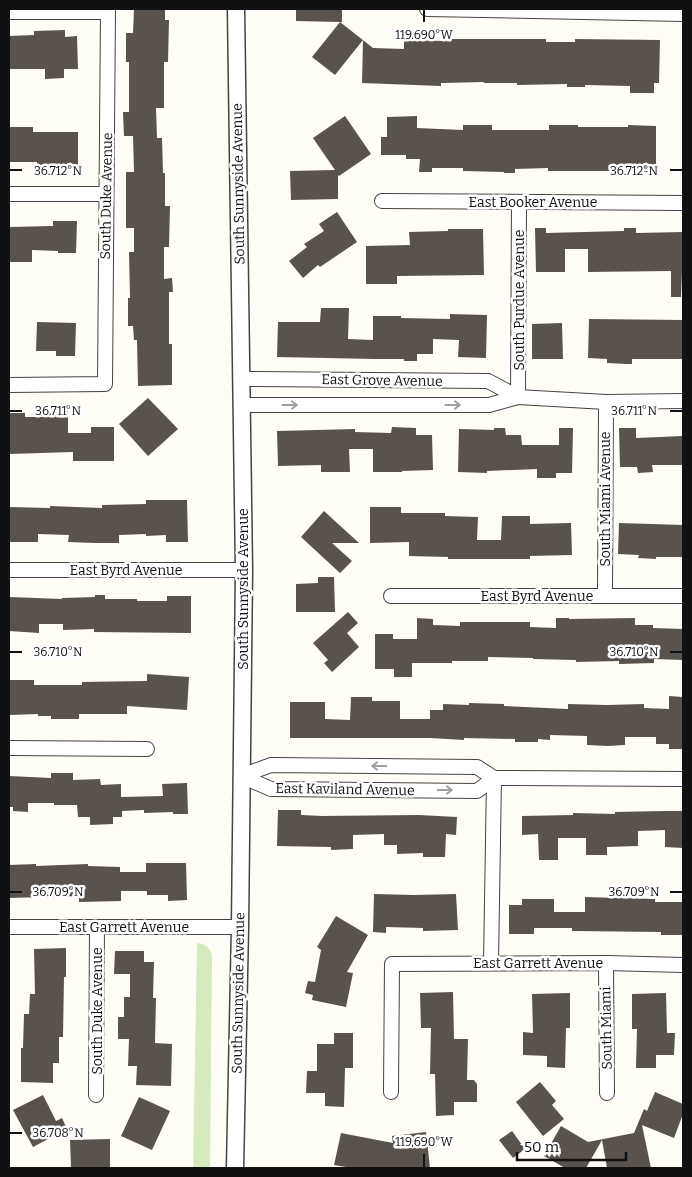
<svg xmlns="http://www.w3.org/2000/svg" width="692" height="1177" viewBox="0 0 692 1177" font-family="Bitter,serif">
	<rect width="100%" height="100%" fill="#fffdf5"/>
	<path fill="#d5ebbd" d="M197,943C206,944 210,947 212,956L210,1168H193Z"/>
	<g fill="#5a524d">
		<path d="M134,9H165V20H169L168,62H164V108H156L157,138H162L163,173H165V206H170L169,247H164V279L172,278L173,292H169V344H172V385L138,386L137,340H134L133,326H128V298H130L129,252H134V228H126V172H134L133,136H124L123,112H129V62H126V33H133Z"/>
		<path d="M296,9H342V22H340L373,48L404,49V40L444,41L443,39H546V42H575V39L660,40L659,83H654V93H630V86L585,85V87H567V84L517,85V83H484V82L441,83V86L362,83L363,40L335,75L312,57L340,22L296,21Z"/>
		<path d="M65,30V37L77,36L78,69H64V78L45,79V69H9V36L34,35V31Z"/>
		<path d="M345,116L371,154L339,176L338,175V199L291,200L290,171L335,170L313,138Z"/>
		<path d="M417,116V128L463,130V125H492V130H549V125H578V127H628V125L656,126V172H627V171H548V168L515,169V173H504V172L463,171V168H432V172H419L420,159H406V155H381V137H387V117Z"/>
		<path d="M9,127H33V132H78V167L37,166V162H9Z"/>
		<path d="M337,212L357,242L320,267L318,265L303,278L289,261L307,247L304,244L324,231L319,224Z"/>
		<path d="M53,221H77L76,253H58V251L32,250V262H9V227L53,226Z"/>
		<path d="M535,228H546V233L624,231V228H636V233L683,232V273H682L681,297H671V271L588,272V249H565V272H536Z"/>
		<path d="M448,229H483L484,275L397,276V284H366V246L410,245L409,232L448,231Z"/>
		<path d="M321,308H349L348,339L373,340V316H401V318L450,319V314L487,315L486,358L458,357L459,340L433,339V354H417V361H404V359H376L277,357L278,322H320Z"/>
		<path d="M589,319L683,320V359H632V364H626L607,363V359L588,358Z"/>
		<path d="M37,322L76,323L75,356H56V351H36Z"/>
		<path d="M562,323L563,359H532V324Z"/>
		<path d="M148,398L178,429L148,456L119,424Z"/>
		<path d="M47,410H68V433H91V427H114V461H73V452L9,454V413H25V417H47Z"/>
		<path d="M392,427L416,428V435H432L433,470L402,471V472H373V449H349L350,472H321V465L278,466L277,431L355,429V432L391,433Z"/>
		<path d="M494,428H505L506,435H521L522,445H559V428H573L572,473H556V478H537V469L487,471V473L458,472L459,429L494,430Z"/>
		<path d="M619,428H636V438L683,436V465H652L653,472L638,473L637,467H620Z"/>
		<path d="M146,500H187L188,542H166V535L146,536V534L119,535V543H95L68,542L69,535L38,534V542H9V507L50,508V506L102,508V505L146,504Z"/>
		<path d="M370,507H401V513H445V516L478,517L477,540H501L502,516H530V524L571,523L572,555L530,556V559H448V557L409,556V542L370,543Z"/>
		<path d="M324,511L359,543H332L352,561L340,573L301,537Z"/>
		<path d="M619,523L683,525V557H656V559L638,558L639,555L618,554Z"/>
		<path d="M318,577H334L335,612H296V584L318,583Z"/>
		<path d="M95,595H105V599H137V601H167V596H191V633L94,632V629L63,630V624H39V633L9,631V597L62,599V598L95,597Z"/>
		<path d="M348,612L358,623L347,633L359,647L332,672L324,663L328,660L313,643Z"/>
		<path d="M417,618L433,619V625L460,626V622H530V627L556,628V618H569V619L635,618V625H653V628L683,629V660L654,659V663L619,664V661L576,662V660L533,659V658L488,657V661H452V663H412V677H394V669H375V634H393V639H417Z"/>
		<path d="M147,674L189,677L187,710L127,706V714H79V719H51V716H38V714L9,715V680H34V685H82V682L147,681Z"/>
		<path d="M669,696L683,697V749H669V744H656V737H625V745L608,746L587,745V736L550,735V740L538,739V742H515V739L464,738V740L430,738H290V702H325V719L350,720L351,697H372V701H400V719H430V710H443V704L469,705V703L504,704V706L568,709V704L607,705L644,704V708L669,709Z"/>
		<path d="M51,773H73V780L100,779L101,785L121,784V797L163,796L162,784L187,783L188,814H173V812L144,813V810L122,811V817H113V824L90,825V817H78L77,805H54V803H28V812L13,811V807H9V776L51,778Z"/>
		<path d="M278,810H301V815L322,816L419,815L457,817L456,835L446,834L445,857H423V853L397,854V845H384V834L353,835V849L331,850V847L277,846Z"/>
		<path d="M665,811H683V848L665,847V830L638,831V846L607,847V855H586V838H558V860H539L538,834L522,835V816L573,815V813L615,814V812Z"/>
		<path d="M146,863H186L187,900L168,901V895H147V891H121V901L79,902V896L9,898V865L36,864V866L88,864V866L120,867V872H146Z"/>
		<path d="M374,894L415,895L456,894L458,930L423,931V928L386,927V933L373,932Z"/>
		<path d="M585,897L655,899V902H683V935H661V932L572,931V928H534V934H509V905H522V899H554V912H585Z"/>
		<path d="M336,916L368,935L347,972L353,973L346,1007L312,1000L313,995L305,993L308,981L315,982L321,950L317,947Z"/>
		<path d="M66,948V977H64L63,1037H59V1063H53V1083L21,1082V1048H23L24,1014H29L30,994H35L34,949Z"/>
		<path d="M115,951H144V962H154L153,998H156L155,1043L172,1044L171,1086L136,1085L137,1066H128L129,1039H118V1017H124V997H130V974H114Z"/>
		<path d="M453,992L454,1039H468L467,1080H474L477,1084V1102H454V1115L436,1116L435,1074H430L431,1028H421L420,993Z"/>
		<path d="M570,993V1028H566L565,1068L547,1067V1056L523,1055V1032L533,1033L532,994Z"/>
		<path d="M666,993L667,1033H675L674,1055H656V1068H636L637,1029H632V994Z"/>
		<path d="M334,1033H353V1068H345L344,1107L325,1106V1093H306L307,1071H317V1044H334Z"/>
		<path d="M540,1082L556,1101L552,1105L564,1119L543,1136L516,1102Z"/>
		<path d="M655,1092L683,1104V1114L674,1138L642,1125L651,1168H607L602,1140L586,1168H565L544,1156L561,1126L588,1142L634,1133L644,1109L647,1111Z"/>
		<path d="M43,1095L56,1121L62,1118L67,1129L33,1147L13,1110Z"/>
		<path d="M139,1097L170,1111L152,1150L121,1136Z"/>
		<path d="M512,1131L525,1149L513,1158L499,1140Z"/>
		<path d="M426,1132L430,1168H352L334,1165L341,1133L393,1143L392,1136Z"/>
		<path d="M110,1139V1168H71L70,1140Z"/>
	</g>
	<g fill="none" stroke-linecap="round" stroke-linejoin="round">
		<defs>
			<g id="minor">
				<path d="M427,9L683,14"/>
				<path d="M9,12H108"/>
				<path d="M9,194H106"/>
				<path d="M382,201L683,203"/>
				<path d="M519,202L518,397L606,402L683,401"/>
				<path d="M241,379L488,381L518,397L489,405H241"/>
				<path d="M9,385L105,384L108,9"/>
				<path d="M9,570H244"/>
				<path d="M391,596H683"/>
				<path d="M605,596L606,402"/>
				<path d="M9,748L147,749"/>
				<path d="M241,776L271,765L477,767L494,778L683,779"/>
				<path d="M241,776L271,789L477,791L494,778"/>
				<path d="M9,927H240"/>
				<path d="M491,963L494,778"/>
				<path d="M606,963L607,1093"/>
				<path d="M391,1092L392,964L606,963L683,965"/>
				<path d="M96,1095L97,927"/>
			</g>
			<path id="tertiary" d="M235,1168L240,927L244,570L236,9"/>
		</defs>
		<use href="#minor" stroke="#444" stroke-width="16"/>
		<use href="#tertiary" stroke="#444" stroke-width="19"/>
		<use href="#minor" stroke="#fff" stroke-width="14"/>
		<use href="#tertiary" stroke="#fff" stroke-width="16"/>
	</g>
	<defs><path id="oneway-shaft" d="M-6 0H5M1.5-3L5.5 0L1.5 3" fill="none" stroke-width="1.6" stroke-linecap="round" stroke-linejoin="round" transform="scale(1.25)"/></defs>
	<g stroke="#a0a0a0">
		<use href="#oneway-shaft" transform="translate(290 405)"/>
		<use href="#oneway-shaft" transform="translate(453 405)"/>
		<use href="#oneway-shaft" transform="translate(379 766) rotate(-180)"/>
		<use href="#oneway-shaft" transform="translate(445 790)"/>
	</g>
	<path fill="none" stroke="#111" stroke-width="2" d="M424,10V22M10,170H22M670,170H682M10,411H22M670,411H682M10,652H22M670,652H682M10,892H22M670,892H682M10,1133H22M424,1154V1167"/>
	<g text-anchor="middle" stroke-width="5" stroke-linejoin="round" paint-order="stroke">
		<g font-size="14" fill="#111" stroke="#fff">
			<text transform="translate(238 184) rotate(-91)" y="5">South Sunnyside Avenue</text>
			<text transform="translate(106 196) rotate(-89)" y="5">South Duke Avenue</text>
			<text x="533" y="207">East Booker Avenue</text>
			<text transform="translate(519 300) rotate(-90)" y="5">South Purdue Avenue</text>
			<text transform="translate(382 380) rotate(1)" y="5">East Grove Avenue</text>
			<text transform="translate(605 499) rotate(-90)" y="5">South Miami Avenue</text>
			<text x="126" y="575">East Byrd Avenue</text>
			<text transform="translate(243 589) rotate(-90)" y="5">South Sunnyside Avenue</text>
			<text x="537" y="601">East Byrd Avenue</text>
			<text transform="translate(345 789) rotate(1)" y="5">East Kaviland Avenue</text>
			<text x="124" y="932">East Garrett Avenue</text>
			<text x="538" y="968">East Garrett Avenue</text>
			<text transform="translate(238 993) rotate(-89)" y="5">South Sunnyside Avenue</text>
			<text transform="translate(97 1011) rotate(-90)" y="5">South Duke Avenue</text>
			<text transform="translate(606 1028) rotate(-91)" y="5">South Miami</text>
		</g>
	</g>
	<g font-size="12" text-anchor="middle" fill="#111" stroke="#fff" stroke-width="5" stroke-linejoin="round" paint-order="stroke">
		<text x="424" y="39">119.690°W</text>
		<text x="58" y="175">36.712°N</text>
		<text x="634" y="175">36.712°N</text>
		<text x="58" y="415">36.711°N</text>
		<text x="634" y="415">36.711°N</text>
		<text x="58" y="656">36.710°N</text>
		<text x="634" y="656">36.710°N</text>
		<text x="58" y="896">36.709°N</text>
		<text x="634" y="896">36.709°N</text>
		<text x="58" y="1137">36.708°N</text>
		<text x="424" y="1146">119.690°W</text>
	</g>
	<rect width="692" height="1177" fill="none" stroke="#111111" stroke-width="20"/>
	<path d="M517 1152v8h109v-8" fill="none" stroke="#111111" stroke-width="2.5"/>
	<text x="524" y="1152" font-size="15" fill="#111111" stroke="#ffffff" stroke-width="4" paint-order="stroke">50 m</text>
</svg>
